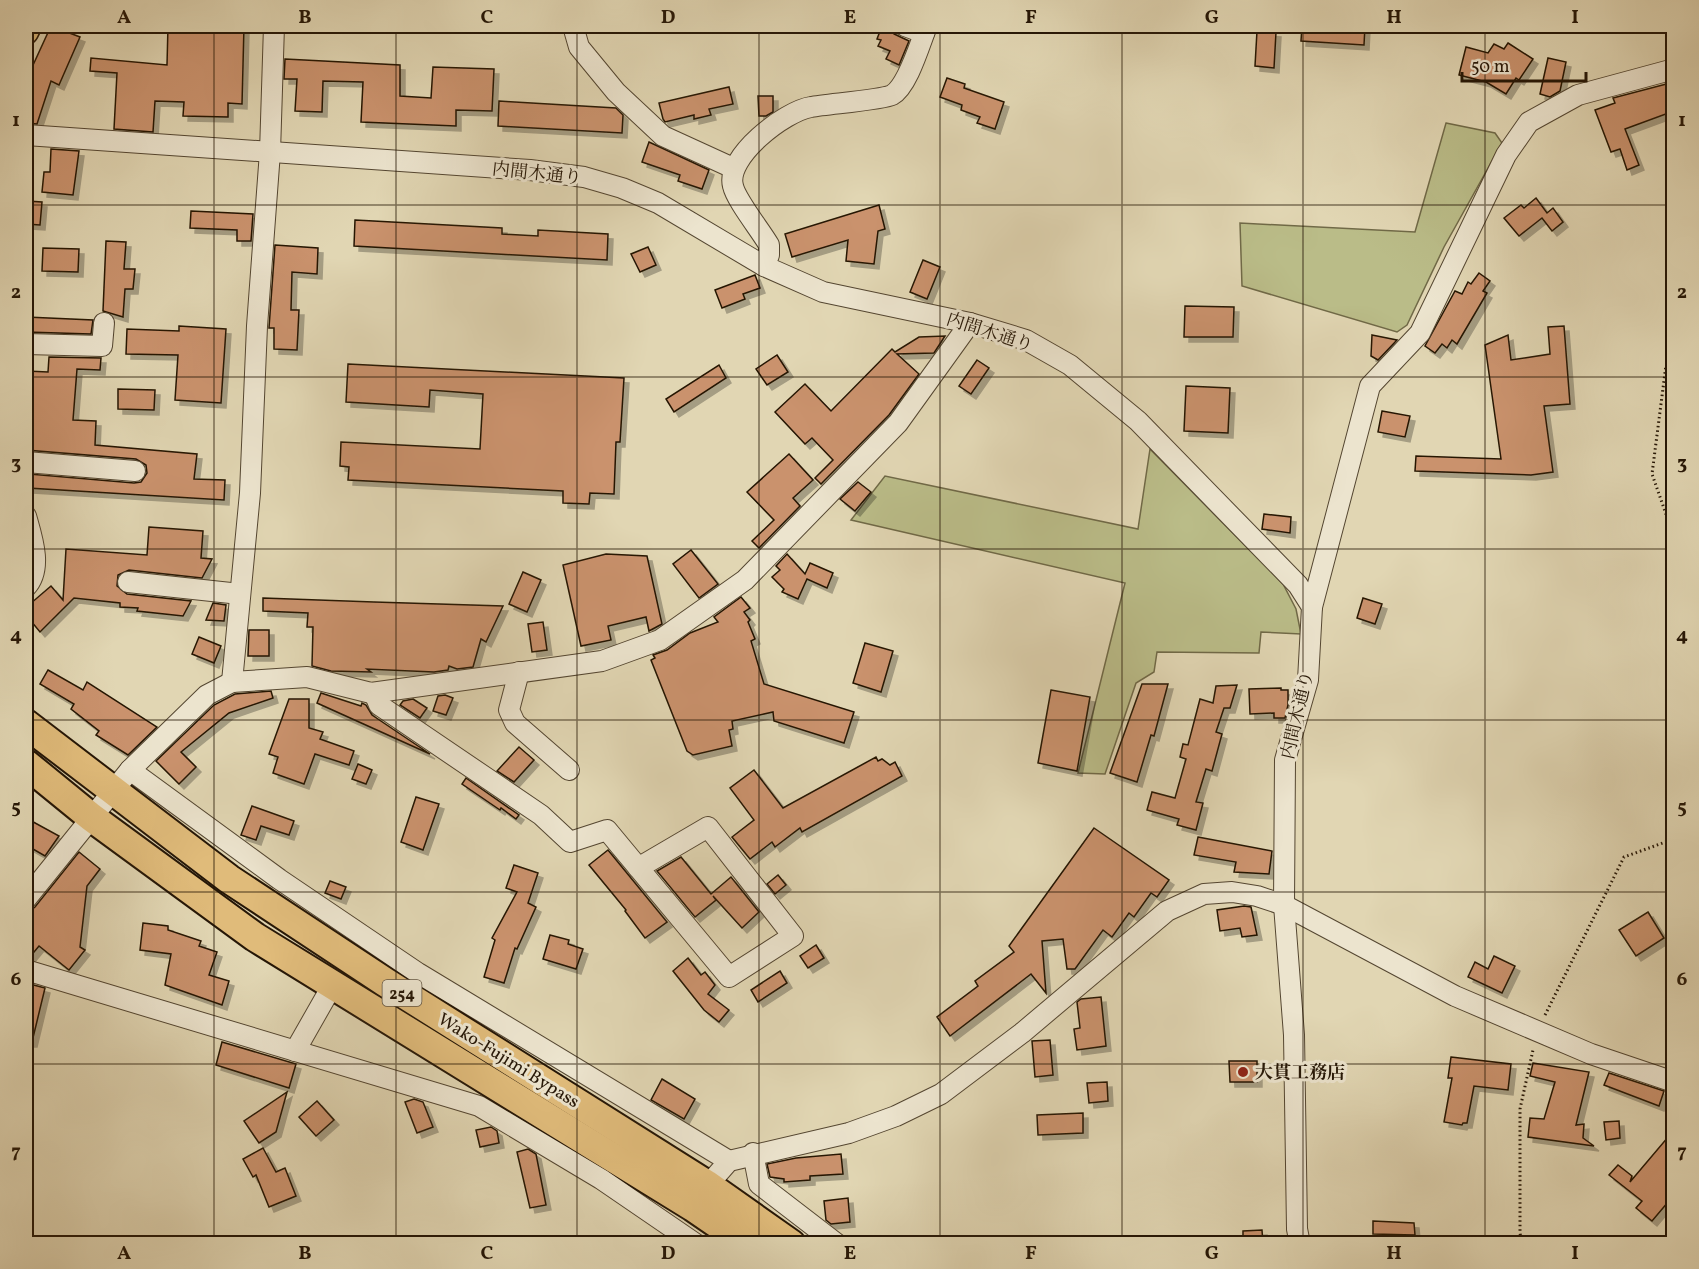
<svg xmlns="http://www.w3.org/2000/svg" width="1699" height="1269" viewBox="0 0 1699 1269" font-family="Vollkorn,'Noto Serif JP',serif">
	<defs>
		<filter id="shadow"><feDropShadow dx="5" dy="5" stdDeviation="0" flood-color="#0004"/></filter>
	</defs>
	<rect width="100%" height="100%" fill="#e1d6b3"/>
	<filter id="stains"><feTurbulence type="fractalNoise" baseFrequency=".00333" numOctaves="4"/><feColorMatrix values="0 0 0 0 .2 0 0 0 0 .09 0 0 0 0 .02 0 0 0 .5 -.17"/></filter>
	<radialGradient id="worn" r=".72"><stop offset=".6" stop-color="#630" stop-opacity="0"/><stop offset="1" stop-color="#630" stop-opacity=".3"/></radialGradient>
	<g fill="#babc88" stroke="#706947" stroke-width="1.5">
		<path d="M1446,123L1495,133L1502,143L1444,247L1407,325L1397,332L1242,286L1240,223L1415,232Z"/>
		<path d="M1150,449L1283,584L1296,609L1301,634L1261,632L1259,653L1157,652L1154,672L1136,683L1105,774L1078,773L1125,583L851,520L885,476L1138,529Z"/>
	</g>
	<g fill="#ca926d" stroke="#251606" stroke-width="1.5" filter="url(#shadow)">
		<path d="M51,26L80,37L59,85L51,81L37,124L28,123L26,75L28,76Z"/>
		<path d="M168,26H244L242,104L228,103V117L183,116L184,102L155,101L153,132L114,129L117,73L90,71L91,58L167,65Z"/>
		<path d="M882,26L893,27L894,34L909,41L899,65L886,59L890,51L878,46L881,40L877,39Z"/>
		<path d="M1302,26H1365L1364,45L1301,41Z"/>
		<path d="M1257,31L1276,32L1274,68L1255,66Z"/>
		<path d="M1508,43L1533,59L1519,80L1516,78L1506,94L1486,82L1459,75L1466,47L1488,53L1494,44L1504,49Z"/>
		<path d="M1548,58L1566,62L1560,91L1550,97L1540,94Z"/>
		<path d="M285,59L400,65V96L431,98L433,67L494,69L492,111L456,110V126L361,122L363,82L323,81L322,112L295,111L297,79H284Z"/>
		<path d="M947,78L965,84L964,88L1004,102L995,129L977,123L980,117L961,110L962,105L940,97Z"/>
		<path d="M1674,82V111L1625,129L1639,165L1627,170L1620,149L1611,152L1595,110L1615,103L1613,98Z"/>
		<path d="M729,87L733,104L709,109L711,115L694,119V115L665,122L663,119L659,103Z"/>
		<path d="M758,96H773V112L766,116H759Z"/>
		<path d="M499,101L616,108L623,115L622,133L498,126Z"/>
		<path d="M649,142L709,170L702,189L678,181L680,175L642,162Z"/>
		<path d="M51,149L79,151L73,195L42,192L44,172H50Z"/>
		<path d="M1536,198L1547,213L1553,208L1563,222L1552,231L1542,218L1519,236L1504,218L1521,205L1524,208Z"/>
		<path d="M26,201L42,202L40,225L26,224Z"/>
		<path d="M879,205L885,229L878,231L874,264L846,261L848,240L792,257L785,234Z"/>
		<path d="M191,211L253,214L251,241H237V230L190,228Z"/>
		<path d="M355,220L502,228V234L538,236V230L608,234L607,260L354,246Z"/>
		<path d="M106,241L126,242L124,269H135L133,289H125L123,317L103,311Z"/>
		<path d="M275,245L318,248L317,274L292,272L291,310H299L297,350L274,349V328H269Z"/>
		<path d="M648,247L656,265L640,272L631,254Z"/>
		<path d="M43,248L79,249L78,272L42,271Z"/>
		<path d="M923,260L940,267L927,299L910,292Z"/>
		<path d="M1479,273L1490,281L1483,291L1487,293L1457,344L1452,340L1447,348L1442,344L1435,353L1425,346L1455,291L1462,294L1468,282L1471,284Z"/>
		<path d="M755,275L760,288L743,294L745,299L722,308L715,290Z"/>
		<path d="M1185,306L1234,307L1233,337H1184Z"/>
		<path d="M26,317L93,320L91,334L26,332Z"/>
		<path d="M179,326L226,329L221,403L175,400L178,355L126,354L127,329L179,331Z"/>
		<path d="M1564,326L1570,404L1544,406L1553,472L1531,475L1415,471L1416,456L1501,459L1485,345L1508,335L1511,360L1550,354L1548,327Z"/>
		<path d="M1372,335L1397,340L1378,360L1371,356Z"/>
		<path d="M945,336L934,353L897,354L919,374L889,415L821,484L815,478L833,460L812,438L805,444L775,412L805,384L831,411L892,349L895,352L919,337Z"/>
		<path d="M777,355L788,372L767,385L756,369Z"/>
		<path d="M49,357L101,358L100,370L77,369L73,420L96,421L95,445L197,454L194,479L225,480L224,500L28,488L29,474L134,483L141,482L147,473L146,465L136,459L26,450V371L48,372Z"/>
		<path d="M977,360L989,368L971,394L959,386Z"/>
		<path d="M348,364L624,378L620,442H616L614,494L590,493L589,504L563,503V491L348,480L349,467L340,466L341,442L480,449L483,394L430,390L429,407L346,402Z"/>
		<path d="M719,365L726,378L674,412L666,399Z"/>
		<path d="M1186,386L1230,388L1228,433L1184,431Z"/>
		<path d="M118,389L155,390L154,410L118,409Z"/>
		<path d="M1382,411L1410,416L1405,437L1378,432Z"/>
		<path d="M789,454L813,480L793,498L800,506L759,548L752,541L774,520L747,492Z"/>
		<path d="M858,482L871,492L855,511L840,499Z"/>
		<path d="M1264,514L1291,517L1290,533L1262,529Z"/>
		<path d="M149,527L203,531L201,558L212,559L202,578L129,570L118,575L117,586L127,594L191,601L183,616L137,611L138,608L120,607V603L74,598L40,632L26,615L33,608L30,604L51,586L63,600L66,549L147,555Z"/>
		<path d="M691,550L718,584L699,598L673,564Z"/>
		<path d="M606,554L647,556L662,624L649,631L646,617L608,626L611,640L581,646L563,565Z"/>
		<path d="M787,554L805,574L810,563L833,573L827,588L807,579L798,599L782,592L784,589L772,577L780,570L776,566Z"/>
		<path d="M523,572L541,580L527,612L509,604Z"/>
		<path d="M741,597L750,608L744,612L750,620L748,622L755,639L751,641L764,684L854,712L844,743L774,721L773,712L732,721L733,729L729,730L732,746L693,755L687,751L651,660L655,658L653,655L667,650L690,633L718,622L714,617Z"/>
		<path d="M263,598L374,602L503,606L486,642L481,639L473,667L457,669L449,666L448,670L434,672L367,669L371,672L331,671L312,666L313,627H307L308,613L263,611Z"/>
		<path d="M1363,598L1382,604L1375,624L1357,618Z"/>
		<path d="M213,603L226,605L224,621L206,620Z"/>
		<path d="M543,622L547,650L532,652L528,624Z"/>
		<path d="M249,630H269V656H248Z"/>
		<path d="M199,637L221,646L214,663L192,654Z"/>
		<path d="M865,643L893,651L881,692L853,683Z"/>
		<path d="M48,670L83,690L87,682L157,727L128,755L96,735L99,731L71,709L74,704L40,684Z"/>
		<path d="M1142,684H1168L1154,736L1151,735L1137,782L1110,773Z"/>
		<path d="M1237,685L1230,708H1224L1216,732L1222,734L1212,771L1206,769L1196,802L1203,803L1196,830L1177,825L1179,819L1147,810L1152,792L1175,798L1186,759L1180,757L1183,744L1188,745L1200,699L1213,703L1216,686Z"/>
		<path d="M1281,688V690H1288V705L1285,718H1274V713L1250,714L1249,689Z"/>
		<path d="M1051,690L1090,697L1077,771L1038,763Z"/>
		<path d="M271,691L273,698L229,713L181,752L196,767L179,784L156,761L214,705L235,694Z"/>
		<path d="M321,693L361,706L362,703L366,705L372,715L430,754L317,703Z"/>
		<path d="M445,695L453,698L446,715L433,711L438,696Z"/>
		<path d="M289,699H309V728L323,732L320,739L354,751L349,765L315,754L304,784L273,773L278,757L269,754Z"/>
		<path d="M413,699L427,708L420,718L400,705L403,701Z"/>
		<path d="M519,747L534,760L514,782L497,771Z"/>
		<path d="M876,757L878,761L882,759L890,765L895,762L902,776L802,832L800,828L775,847L772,842L750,859L732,837L754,820L730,788L754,770L783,808Z"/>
		<path d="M358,764L372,770L366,784L352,779Z"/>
		<path d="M466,778L519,815L516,819L501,808L500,810L462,784Z"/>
		<path d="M416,797L439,804L423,850L401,842Z"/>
		<path d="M252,806L294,821L289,835L261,826L256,840L241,835Z"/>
		<path d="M26,818L59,836L45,856L26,845Z"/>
		<path d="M1094,828L1169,880L1157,897L1151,893L1134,917L1129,913L1112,937L1103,930L1075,969H1067L1063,939L1042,941L1046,993L1031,974L950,1036L937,1017L978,986L975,981L1014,952L1009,946Z"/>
		<path d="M1198,837L1272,851L1269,874L1234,872L1236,862L1194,855Z"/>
		<path d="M608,850L667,922L645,938L625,911L626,910L589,865Z"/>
		<path d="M79,852L100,869L87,886L80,947L85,950L69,970L39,946L29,958H26V914L35,907Z"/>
		<path d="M681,857L711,894L731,877L759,912L742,928L713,896L716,900L695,917L657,871Z"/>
		<path d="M514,865L538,873L528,903L536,907L517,949L515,948L504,983L484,977L495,940L492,938L517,892L506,888Z"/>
		<path d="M778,875L786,885L775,894L767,884Z"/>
		<path d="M330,881L346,887L341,899L325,893Z"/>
		<path d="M1244,906L1251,907L1257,935L1242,937L1240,928L1220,931L1217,910Z"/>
		<path d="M1648,912L1664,938L1636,956L1619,930Z"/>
		<path d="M143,923L168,926V930L201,941L199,946L217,952L209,975L229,981L222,1005L165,985L171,954L140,950Z"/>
		<path d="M550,935L569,940L568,944L583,949L576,969L543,959Z"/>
		<path d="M816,945L824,958L808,968L800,956Z"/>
		<path d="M1494,956L1515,966L1502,993L1468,977L1475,962L1488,969Z"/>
		<path d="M688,958L701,975L705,972L715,985L708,994L729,1010L719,1022L704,1010L673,971Z"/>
		<path d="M780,971L787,983L758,1002L751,990Z"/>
		<path d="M26,983L45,988L32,1042H26Z"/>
		<path d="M1101,997L1106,1046L1077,1050L1074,1029L1080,1028L1077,1002L1081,999Z"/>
		<path d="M1050,1040L1053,1075L1035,1077L1032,1041Z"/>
		<path d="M222,1042L296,1064L289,1088L216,1065Z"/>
		<path d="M1451,1057L1511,1064L1508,1090L1474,1086L1467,1123H1463L1462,1125L1444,1122L1452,1078H1448Z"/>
		<path d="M1229,1061H1257V1082H1230Z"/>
		<path d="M1533,1063L1589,1072L1576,1125L1584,1124L1583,1138L1594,1146L1528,1137L1530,1118L1544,1119L1555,1082L1530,1076Z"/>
		<path d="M1609,1073L1664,1091L1659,1106L1604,1085Z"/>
		<path d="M662,1079L695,1099L684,1119L651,1100Z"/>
		<path d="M1107,1082L1108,1101L1089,1103L1087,1083Z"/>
		<path d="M287,1092L276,1132L259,1143L244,1121Z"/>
		<path d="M414,1099L423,1102L433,1127L417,1133L405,1102Z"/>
		<path d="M317,1101L334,1120L316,1136L299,1117Z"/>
		<path d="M1083,1113V1133L1038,1135L1037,1115Z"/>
		<path d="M1619,1121L1620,1138L1606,1140L1604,1122Z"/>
		<path d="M491,1127L497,1131L499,1143L480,1147L476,1130Z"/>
		<path d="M1674,1130V1195L1652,1221L1636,1208L1642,1201L1609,1175L1618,1165L1632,1176L1630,1182Z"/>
		<path d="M263,1148L276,1172L285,1168L296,1196L269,1207L256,1175L253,1177L243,1159Z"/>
		<path d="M528,1149L536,1154L546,1205L530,1208L517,1152Z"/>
		<path d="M841,1154L843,1174L810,1176V1180L784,1182V1179L770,1177L767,1164L796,1158Z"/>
		<path d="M848,1198L850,1222L831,1224L826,1220L824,1201Z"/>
		<path d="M1373,1221L1414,1223L1415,1235L1373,1234Z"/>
		<path d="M1262,1230L1263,1244H1243V1231Z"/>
	</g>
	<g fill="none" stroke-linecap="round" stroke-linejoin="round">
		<defs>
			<g id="minor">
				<path d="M573,26L579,47L616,92L663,136L733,168"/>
				<path d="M905,26L924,33"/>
				<path d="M26,135L530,170L584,177L622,188L658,203L764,266L823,292L970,323L1026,340L1070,365L1138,421L1298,585L1312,607L1308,680L1285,760L1284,905L1294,1035L1297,1229L1300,1244"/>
				<path d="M764,266L769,255V245C761,231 736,200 733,186C725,157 785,111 811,107C827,104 882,100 892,95C908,86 920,43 927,26"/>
				<path d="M26,344L102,346L104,323"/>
				<path d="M26,462L135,471"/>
				<path d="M26,516C32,537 43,569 26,587"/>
				<path d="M128,582L240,594"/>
				<path d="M1312,607L1370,386L1420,333L1506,155L1529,122L1578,95L1674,69"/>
				<path d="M519,672L509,710L515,723L569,770"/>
				<path d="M232,682L250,493L257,326L270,152L274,26"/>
				<path d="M374,693L379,705L541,815L570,842L607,830L729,977L793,936L708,827L638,868"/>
				<path d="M130,770L279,879L418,973L729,1161"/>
				<path d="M26,899L130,770L207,695L232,682L307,677L371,693L602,661L660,640L745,580L898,423L970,323"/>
				<path d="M26,970L479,1106L601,1179L696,1244"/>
				<path d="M295,1051L332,986"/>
				<path d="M753,1153L759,1184L837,1244"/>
				<path d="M700,1194L729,1161L849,1133L896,1116L941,1094L1022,1033L1167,911L1204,894L1232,892L1257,896L1284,905L1455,996L1591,1054L1674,1082"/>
			</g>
			<path id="major" d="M26,32L29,26"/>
			<g id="highway">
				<path d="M26,724L229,879L385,982L706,1184L791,1244"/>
				<path d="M26,764L91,817L255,937L693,1207L747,1244"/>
			</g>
		</defs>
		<use href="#minor" stroke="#544631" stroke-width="22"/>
		<use href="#major" stroke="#251606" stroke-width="27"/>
		<use href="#highway" stroke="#251606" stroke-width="32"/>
		<g stroke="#251606" stroke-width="3" stroke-dasharray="1.5 3" stroke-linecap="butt">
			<path d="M1674,358L1666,365L1652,474L1674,537"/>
			<path d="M1545,1015L1624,857L1674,839"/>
			<path d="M1522,1244L1520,1233V1109L1533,1050"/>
		</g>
		<use href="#minor" stroke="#ece4ce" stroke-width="20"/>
		<use href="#major" stroke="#e0bb7a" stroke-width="24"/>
		<use href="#highway" stroke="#e0bb7a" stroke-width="28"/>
	</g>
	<path fill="none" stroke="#251606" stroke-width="1.5" stroke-opacity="0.55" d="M214,26V1244M396,26V1244M577,26V1244M759,26V1244M940,26V1244M1122,26V1244M1303,26V1244M1485,26V1244M26,205H1674M26,377H1674M26,549H1674M26,720H1674M26,892H1674M26,1064H1674"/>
	<circle fill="#8f2418" stroke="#ece4ce" stroke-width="2" cx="1243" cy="1072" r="6"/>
	<g text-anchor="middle" stroke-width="6" stroke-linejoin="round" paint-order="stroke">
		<rect fill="#ece4ce" stroke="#615442" stroke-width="1.5" x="382.5" y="980" width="39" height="26" rx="4.5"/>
		<g font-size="16" font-weight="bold" fill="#251606">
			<text x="402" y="999">254</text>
		</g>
		<g font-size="18" fill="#251606" stroke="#ece4ce">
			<text transform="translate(537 173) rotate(6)" y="6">内間木通り</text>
			<text transform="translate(990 332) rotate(18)" y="6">内間木通り</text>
			<text transform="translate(1297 715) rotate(-77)" y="6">内間木通り</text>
			<text transform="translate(509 1060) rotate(32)" y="6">Wako-Fujimi Bypass</text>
		</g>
		<g font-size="18" font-weight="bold" fill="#251606" stroke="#ece4ce" text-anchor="start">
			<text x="1255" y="1078">大貫工務店</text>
		</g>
	</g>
	<rect width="1699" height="1269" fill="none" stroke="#e1d6b3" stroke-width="66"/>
	<path d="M1462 72v9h124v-9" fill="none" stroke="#251606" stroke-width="3"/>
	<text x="1471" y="72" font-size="18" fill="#251606" stroke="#ece4ce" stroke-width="4.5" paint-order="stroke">50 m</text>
	<rect x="33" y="33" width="1633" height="1203" fill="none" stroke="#251606" stroke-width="2"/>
	<g font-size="20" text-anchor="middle" font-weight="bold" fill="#251606">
		<text x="124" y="23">A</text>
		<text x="305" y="23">B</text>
		<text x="487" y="23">C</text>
		<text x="668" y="23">D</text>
		<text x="850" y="23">E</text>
		<text x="1031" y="23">F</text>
		<text x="1212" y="23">G</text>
		<text x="1394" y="23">H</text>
		<text x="1575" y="23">I</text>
		<text x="16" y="126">1</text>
		<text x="1682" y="126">1</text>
		<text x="16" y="298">2</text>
		<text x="1682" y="298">2</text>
		<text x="16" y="469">3</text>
		<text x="1682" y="469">3</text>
		<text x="16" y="641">4</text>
		<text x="1682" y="641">4</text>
		<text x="16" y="813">5</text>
		<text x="1682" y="813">5</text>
		<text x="16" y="985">6</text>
		<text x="1682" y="985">6</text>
		<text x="16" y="1157">7</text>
		<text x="1682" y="1157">7</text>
		<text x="124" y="1259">A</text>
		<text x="305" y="1259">B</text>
		<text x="487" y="1259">C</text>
		<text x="668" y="1259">D</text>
		<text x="850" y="1259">E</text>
		<text x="1031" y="1259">F</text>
		<text x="1212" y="1259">G</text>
		<text x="1394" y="1259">H</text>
		<text x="1575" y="1259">I</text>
	</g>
	<rect width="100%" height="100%" filter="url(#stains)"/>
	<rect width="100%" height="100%" fill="url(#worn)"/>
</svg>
